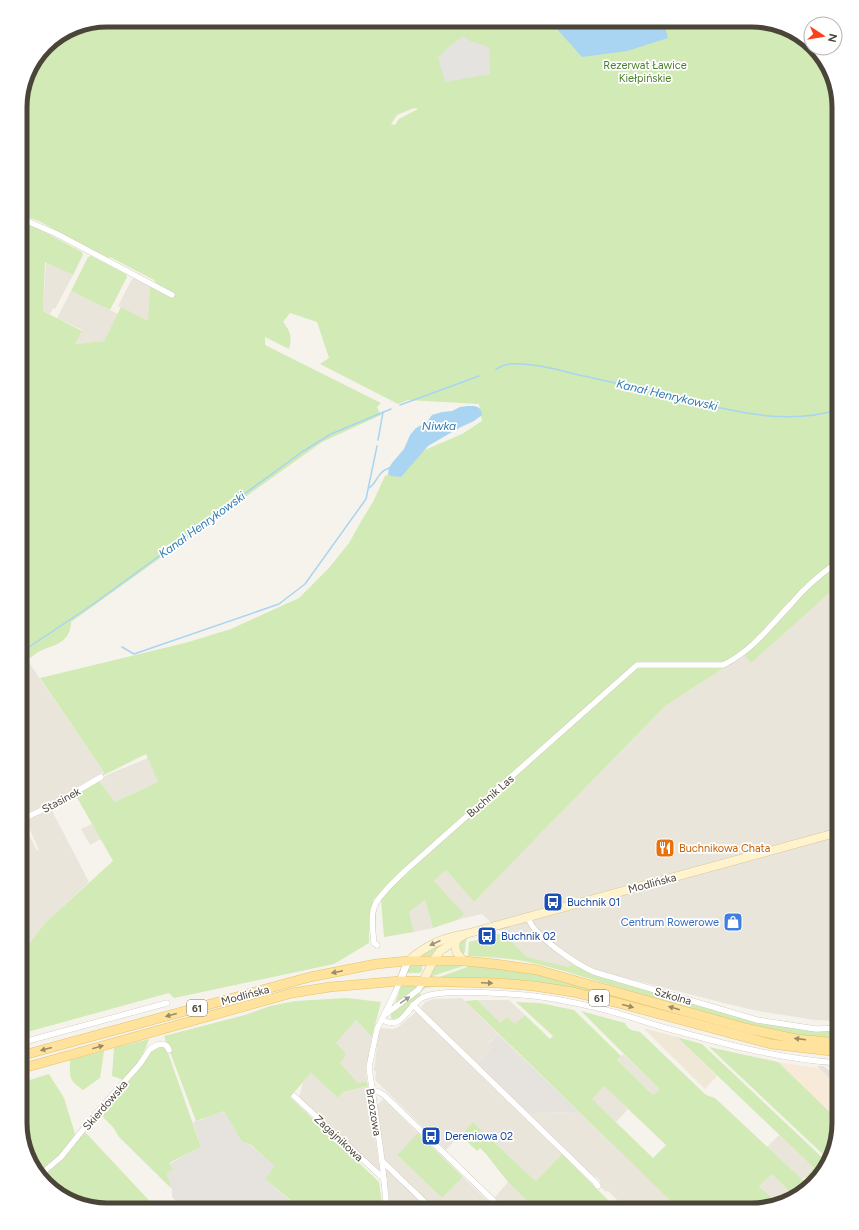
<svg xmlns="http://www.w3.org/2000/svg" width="859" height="1230" viewBox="0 0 859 1230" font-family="Figtree,sans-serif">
	<rect width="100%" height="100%" fill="#f6f3ec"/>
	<g fill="#eae5da">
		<path d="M46,262L73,275L55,309L53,308L50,314L43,311Z"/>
		<path d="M135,278L150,286L148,321L118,306L132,279Z"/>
		<path d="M71,291L118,314L104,341L75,344L82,330L57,318Z"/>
		<path d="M838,583L839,1021L815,1020L758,1011L728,1004L571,964L569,967L527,957L482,914L457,920L463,914L434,881L446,870L474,902L665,706L744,655L751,662Z"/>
		<path d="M23,654L104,772L63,796L20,817V655Z"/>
		<path d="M148,758L158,782L115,802L99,781L107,775Z"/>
		<path d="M51,809L89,882L47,921L20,955V823L23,822L37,851L39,850L26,821Z"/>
		<path d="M92,824L101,839L90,845L81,829Z"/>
		<path d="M425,900L433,928L414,932L409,912Z"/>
		<path d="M462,998L498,1034L488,1043L492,1047L477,1063L420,1009L425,1002L433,999Z"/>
		<path d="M477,1000H509L525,1015L515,1025L501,1023Z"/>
		<path d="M416,1012L562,1154L536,1181L518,1165L473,1122L446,1150L375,1080L376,1072L374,1070L378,1037L381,1028L393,1029L398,1027Z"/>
		<path d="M356,1020L372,1037L366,1073L367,1081L358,1083L340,1063L336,1043Z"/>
		<path d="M623,1054L659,1089L653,1095L617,1060Z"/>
		<path d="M311,1073L338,1098L343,1092L368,1086L380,1171L379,1172L299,1097L303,1082Z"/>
		<path d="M604,1086L628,1109L616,1122L591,1099Z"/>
		<path d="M383,1099L418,1133L397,1155L442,1198L463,1177L497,1210H436L384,1161L376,1106Z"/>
		<path d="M579,1112L680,1210H628L608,1191L606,1192L599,1185L600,1181L597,1177H594L528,1113Z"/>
		<path d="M779,1135L814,1168L802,1180L767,1147Z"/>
		<path d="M385,1166L429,1209L428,1210H390Z"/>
		<path d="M772,1174L790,1192L781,1202L777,1203L759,1186Z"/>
		<path d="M508,1182L536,1210H508L495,1197Z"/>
	</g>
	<path fill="#f7ead8" d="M778,1062L818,1068L839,1088V1121Z"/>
	<g fill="#e6e2dd">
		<path d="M498,1034L579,1112L528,1113L500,1087L477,1063L492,1047L488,1044Z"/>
		<path d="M817,1066H824L828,1070L837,1071L839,1072V1088Z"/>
		<path d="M224,1111L242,1142L249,1144L276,1166L265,1179L294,1204L288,1210H180L182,1207L172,1197V1189L167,1173L173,1169L169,1164L201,1147L193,1122L204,1119V1118Z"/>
	</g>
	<path fill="#efe8d6" d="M643,1028L677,1037L717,1076L705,1089Z"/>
	<g fill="#d2eab5" fill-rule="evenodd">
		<path d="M108,20H757L795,32L827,64L839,108V584L751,663L744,655L665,706L474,902L446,870L434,881L464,914L457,920L433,928L425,900L409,912L414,932L384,937L381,901L374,898L369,921V943L334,964L174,998L169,993L20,1034V955L47,921L113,861L75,794L99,781L115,802L158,782L146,754L102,776L104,772L40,678L185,643L231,629L299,598L329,568L349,543L363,518L373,502L385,476L393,472L420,452L462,434L482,421L479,404L408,400L398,404L320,364L329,358L317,322L290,313L283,322C291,332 292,337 289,349L265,337V345L381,403L377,407L381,415L322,442L71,622C71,638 60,644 47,648C40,650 33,656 27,660L23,654L20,655V221L28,223L82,252L83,255L73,275L45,262L43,311L82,331L75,344L104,341L121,307L148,321L150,286L157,285L154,280L110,257L107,259L39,221L20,215V102L29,69L50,42L74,27ZM414,108L418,109L399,119L395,125L391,124L397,115Z"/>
		<path d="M91,256L126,274L127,277L110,310L71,291L88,257Z"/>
		<path d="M496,934H504L527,957L569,967L571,964L595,975C636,987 677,1000 719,1011C758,1022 798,1033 839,1030V1039C770,1035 702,1013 636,993C600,982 565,970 528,962C509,958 488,957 468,956L469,942C478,939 488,940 496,934Z"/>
		<path d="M467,939C464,944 467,951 463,955L457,947L461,941Z"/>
		<path d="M446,942L437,949L430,957H417L424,951Z"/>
		<path d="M435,964H463V966L433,976V979H428Z"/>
		<path d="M412,965L422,966V971L419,973H407L409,967Z"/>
		<path d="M468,965L533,973L839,1046V1049L767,1039L633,1003L437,978L467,967Z"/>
		<path d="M433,985L432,987L425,988L420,993L421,996C415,1001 400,1018 394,1020L391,1018V1013L425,986Z"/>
		<path d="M401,986H418L415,990L395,1004Z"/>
		<path d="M347,998L381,1002L372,1037L356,1020L336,1043L346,1054L340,1063L358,1083L367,1081L368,1086L343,1092L338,1098L311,1073L290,1097L379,1182L383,1210H288L294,1203L265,1179L275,1166L250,1144L242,1142L224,1111L196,1121L164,1036L245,1015L270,1006L296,1001Z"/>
		<path d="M477,1000L501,1023L507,1017L515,1024L525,1015L550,1039L553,1036L516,1002L540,1003L574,1010L621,1056L617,1060L653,1095L659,1089L581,1011L625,1023C628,1031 633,1030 640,1032L706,1095L715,1098L808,1185L799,1195L797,1192L792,1194L772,1174L759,1186L777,1203L752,1210H680L465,1001ZM604,1086L666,1145L653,1158L592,1099Z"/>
		<path d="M677,1037L702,1044L828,1163L811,1182L805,1177L814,1168Z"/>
		<path d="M149,1039C143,1057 135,1066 124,1080L112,1076L114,1048Z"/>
		<path d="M154,1047H163L167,1050L201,1147L169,1163L173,1169L167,1173L172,1189L119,1137L113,1127L99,1113Z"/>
		<path d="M709,1047L778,1062L839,1121L829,1160Z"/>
		<path d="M104,1051L100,1078L83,1090C68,1079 70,1078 70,1060Z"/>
		<path d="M49,1074L64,1098L75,1134L60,1156L39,1174L32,1166L20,1122V1083Z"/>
		<path d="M473,1122L518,1165L536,1181L562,1154L618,1210H536L508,1182L486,1154L480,1148L477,1151L460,1135L467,1129L466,1127L467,1128Z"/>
		<path d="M85,1132L158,1210H102L64,1198L41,1176Z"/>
		<path d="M418,1133L463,1177L442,1198L397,1155Z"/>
	</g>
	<path fill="#e5e3e0" d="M464,36L470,41L489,47L490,74L445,82L438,57L452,44Z"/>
	<g fill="#a9d4f2">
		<path d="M549,20H663L668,38L627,51L582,57Z"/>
		<path d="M467,406C475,406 481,405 482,415L474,421L459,428L428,446L401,477L391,476L388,474L389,468L392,463L404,449L410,435L416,428L427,422L432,415L442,412L452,411L460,407Z"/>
		<path d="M20,660L27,669V672L20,677Z"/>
	</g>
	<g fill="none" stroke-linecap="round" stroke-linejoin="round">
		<g stroke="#a9d4f2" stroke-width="1.5">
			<path d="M496,369C500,367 505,364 510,364C530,362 559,370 579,375C612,382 645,390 677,398C729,410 787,427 839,409"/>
			<path d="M400,405L479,376"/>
			<path d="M378,440L383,412"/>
			<path d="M369,488C378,482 376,473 389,468"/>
			<path d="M122,647L134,654L279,604L305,584L366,499L377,446"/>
			<path d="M20,653L92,605L302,452L331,434L391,409"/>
		</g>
		<defs>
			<g id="minor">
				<path d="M20,218L57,234L172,295"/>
				<path d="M20,820L51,806L101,777"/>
				<path d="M528,917C532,935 576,964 594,972L757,1020L816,1029L839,1028"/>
				<path d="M377,945L374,943C373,932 370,916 375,905C379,895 397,879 406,870L637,665H723C752,651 770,626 791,604C804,588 822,573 839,561"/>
				<path d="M413,1005L595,1182L598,1186"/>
				<path d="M386,1014L418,990L423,982"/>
				<path d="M382,1020C404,1030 405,1008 422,998C439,989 489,993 509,994C536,995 563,1000 589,1006C614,1011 638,1020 662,1027C720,1043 779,1059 839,1063"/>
				<path d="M20,1043L167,1003"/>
				<path d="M371,1091L379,1092L384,1095L503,1210"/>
				<path d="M294,1096L384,1179"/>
				<path d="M382,1161L433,1210"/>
				<path d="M40,1175L61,1157L94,1116L140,1064L150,1049L157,1045L163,1044L167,1046L169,1050"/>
				<path d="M387,1210L382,1161L369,1067L377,1029L395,993L400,981"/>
			</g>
			<path id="tertiary" d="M400,981L408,961"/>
			<g id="secondary">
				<path d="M457,939C453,950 457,954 464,961"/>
				<path d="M408,961C425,946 443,937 466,934L839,832"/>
				<path d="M423,982L433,961L440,951L464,935"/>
			</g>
			<g id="primary">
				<path d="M20,1056L310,977L376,964L408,961H465L495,964L537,970L745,1028L796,1039L839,1043"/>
				<path d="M20,1069L292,993L330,987L400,981L498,983L534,986L573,992L622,1004L771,1044L839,1052"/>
			</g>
		</defs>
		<use href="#minor" stroke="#c2bbae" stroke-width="6"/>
		<use href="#tertiary" stroke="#c2bbae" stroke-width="8"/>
		<use href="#secondary" stroke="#d6c79b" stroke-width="9"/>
		<use href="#primary" stroke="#e6c16a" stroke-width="10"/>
		<use href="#minor" stroke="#fff" stroke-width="5.5"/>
		<use href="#tertiary" stroke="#fff" stroke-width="7"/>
		<use href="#secondary" stroke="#fff3cd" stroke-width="8"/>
		<use href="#primary" stroke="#ffe39c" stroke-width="9"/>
	</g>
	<defs><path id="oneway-solid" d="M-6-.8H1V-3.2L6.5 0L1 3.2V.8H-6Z"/></defs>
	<use fill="#9c937c" href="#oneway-solid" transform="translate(435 943) rotate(156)"/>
	<g fill="#9c8c66">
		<use href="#oneway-solid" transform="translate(337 972) rotate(168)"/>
		<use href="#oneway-solid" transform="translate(487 983) rotate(2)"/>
		<use href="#oneway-solid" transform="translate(628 1006) rotate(15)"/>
		<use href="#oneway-solid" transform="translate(674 1008) rotate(-164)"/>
		<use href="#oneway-solid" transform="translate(171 1015) rotate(165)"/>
		<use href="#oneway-solid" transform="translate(800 1039) rotate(-173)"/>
		<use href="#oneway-solid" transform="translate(98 1047) rotate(-16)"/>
		<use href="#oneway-solid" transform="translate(46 1049) rotate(165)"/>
	</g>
	<use fill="#9c9892" href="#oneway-solid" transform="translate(405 1000) rotate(-34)"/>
	<defs>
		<symbol id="restaurant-square" viewBox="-11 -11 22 22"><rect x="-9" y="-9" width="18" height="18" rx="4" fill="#e8710a" stroke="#fff"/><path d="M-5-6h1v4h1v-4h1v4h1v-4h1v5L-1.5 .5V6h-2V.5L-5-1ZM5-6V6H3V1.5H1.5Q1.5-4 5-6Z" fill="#fff"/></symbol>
		<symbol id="bus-square" viewBox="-11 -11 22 22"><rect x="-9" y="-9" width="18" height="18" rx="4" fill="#1a4fb4" stroke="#fff"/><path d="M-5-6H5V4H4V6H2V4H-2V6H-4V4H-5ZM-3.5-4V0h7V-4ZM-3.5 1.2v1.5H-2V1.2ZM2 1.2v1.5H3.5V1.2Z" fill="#fff"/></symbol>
		<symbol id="shop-square" viewBox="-11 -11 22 22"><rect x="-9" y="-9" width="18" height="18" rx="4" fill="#3f7fe0" stroke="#fff"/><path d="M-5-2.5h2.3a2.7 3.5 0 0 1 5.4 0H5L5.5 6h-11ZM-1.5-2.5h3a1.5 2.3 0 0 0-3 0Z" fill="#fff"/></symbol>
	</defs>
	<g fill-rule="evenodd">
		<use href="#restaurant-square" x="654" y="837" width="22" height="22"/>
		<use href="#bus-square" x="542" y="891" width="22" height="22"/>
		<use href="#shop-square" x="722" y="911" width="22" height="22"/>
		<use href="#bus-square" x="476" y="925" width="22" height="22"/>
		<use href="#bus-square" x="420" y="1125" width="22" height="22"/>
	</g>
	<g text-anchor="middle" stroke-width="3.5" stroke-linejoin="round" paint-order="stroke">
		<g fill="#fff" stroke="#817c74" stroke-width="1">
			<rect x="589" y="990" width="20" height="16" rx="3"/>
			<rect x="187" y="1000" width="20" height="16" rx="3"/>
		</g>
		<g font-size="10" font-weight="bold" fill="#4b4439">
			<text x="599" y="1002">61</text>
			<text x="197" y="1012">61</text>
		</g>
		<g font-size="11" fill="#4a7f2a" stroke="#fff">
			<text x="645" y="69">Rezerwat Ławice<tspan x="645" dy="13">Kiełpińskie</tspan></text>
		</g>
		<g font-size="11" fill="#4b4439" stroke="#fff">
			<text transform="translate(490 796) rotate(-41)" y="4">Buchnik Las</text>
			<text transform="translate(61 800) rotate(-28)" y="4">Stasinek</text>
			<text transform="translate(652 883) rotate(-15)" y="4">Modlińska</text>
			<text transform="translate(245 995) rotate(-15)" y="4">Modlińska</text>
			<text transform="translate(673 996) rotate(16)" y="4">Szkolna</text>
			<text transform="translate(105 1105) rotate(-49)" y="4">Skierdowska</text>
			<text transform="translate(374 1112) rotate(81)" y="4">Brzozowa</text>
			<text transform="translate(339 1138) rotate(43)" y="4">Zagajnikowa</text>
		</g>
		<g font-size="11" fill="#c56008" stroke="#fff" text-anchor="start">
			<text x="679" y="852">Buchnikowa Chata</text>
		</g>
		<g font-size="11" fill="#164399" stroke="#fff" text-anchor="start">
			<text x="567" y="906">Buchnik 01</text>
			<text x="501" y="940">Buchnik 02</text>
			<text x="445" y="1140">Dereniowa 02</text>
		</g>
		<g font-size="11" fill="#366cbe" stroke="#fff" text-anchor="end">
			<text x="719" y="926">Centrum Rowerowe</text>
		</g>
		<g font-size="12" font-style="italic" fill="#2e7ab2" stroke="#fff">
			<text transform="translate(667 395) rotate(13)" y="4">Kanał Henrykowski</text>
			<text x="439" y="430">Niwka</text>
			<text transform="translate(202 525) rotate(-36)" y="4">Kanał Henrykowski</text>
		</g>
	</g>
	<path d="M0 0H859V1230H0ZM107 27H752A80 80 0 0 1 832 107V1123A80 80 0 0 1 752 1203H107A80 80 0 0 1 27 1123V107A80 80 0 0 1 107 27Z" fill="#fff" fill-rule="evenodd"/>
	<path fill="none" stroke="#4b4439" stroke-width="5" d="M107 27H752A80 80 0 0 1 832 107V1123A80 80 0 0 1 752 1203H107A80 80 0 0 1 27 1123V107A80 80 0 0 1 107 27Z"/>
	<g transform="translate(823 36) rotate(102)"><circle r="19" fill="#ffffff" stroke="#b7b4b0"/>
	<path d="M0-3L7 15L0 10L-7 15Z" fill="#fc3f1d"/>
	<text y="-6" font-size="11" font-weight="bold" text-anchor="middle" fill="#4b4439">N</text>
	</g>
</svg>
